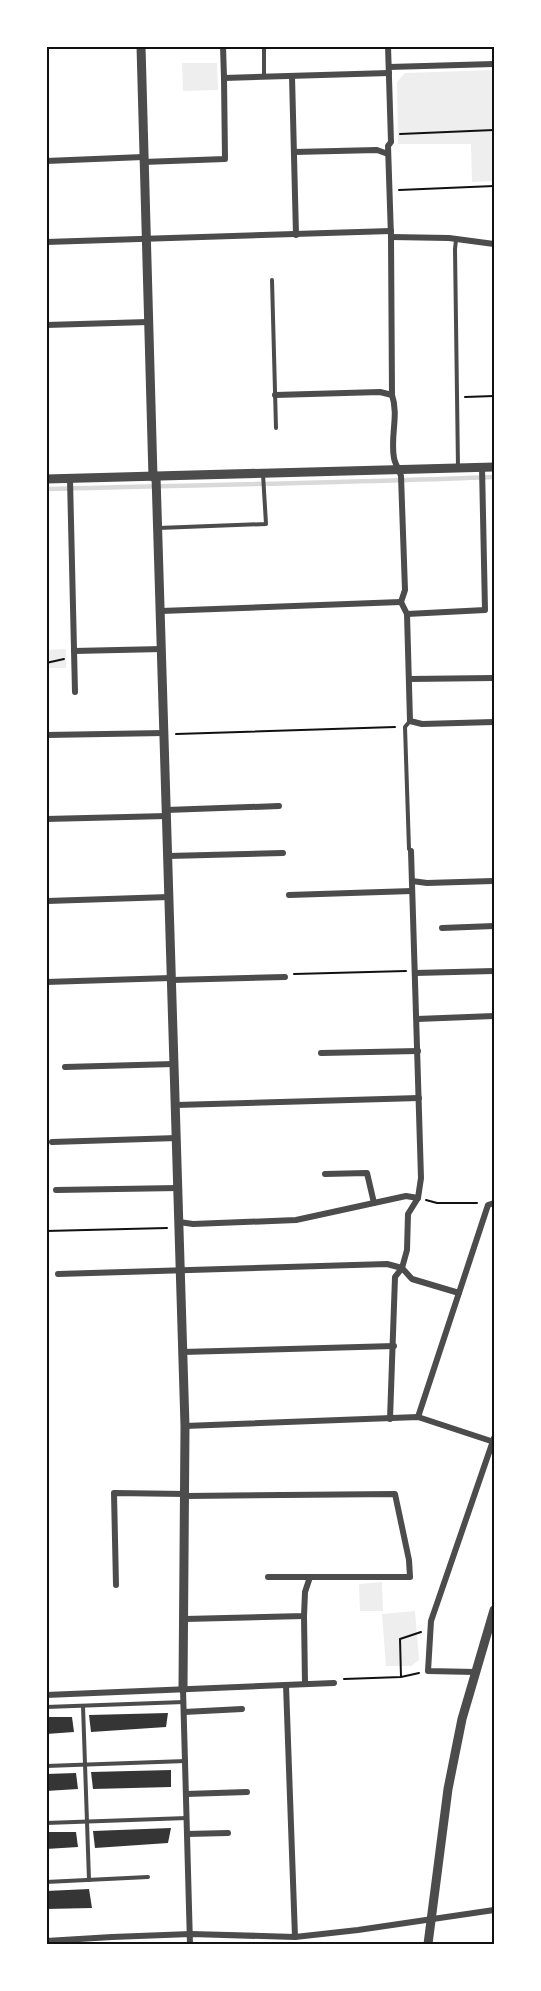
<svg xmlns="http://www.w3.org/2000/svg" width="541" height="1991" viewBox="0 0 541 1991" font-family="Mulish,sans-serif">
	<rect width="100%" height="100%" fill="#fff"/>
	<g fill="#eee">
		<path d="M182,63H217L218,90L183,91Z"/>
		<path d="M494,70V181L472,182L471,144H398L397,82L405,73Z"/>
		<path d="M66,649V668H47V650Z"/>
		<path d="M382,1582L383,1611H360L359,1584Z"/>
		<path d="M415,1611L419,1660L411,1666H386L382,1614Z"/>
	</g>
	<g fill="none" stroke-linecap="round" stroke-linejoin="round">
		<path stroke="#d9d9d9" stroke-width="4.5" d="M46,489C196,485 345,483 494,477"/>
	</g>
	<g fill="#353535">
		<path d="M168,1713L166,1727L91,1732L89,1715Z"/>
		<path d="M46,1717H72L74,1732L46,1734Z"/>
		<path d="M171,1770V1787L93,1789L91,1772Z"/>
		<path d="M76,1773L78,1789L46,1791V1774Z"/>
		<path d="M171,1828L168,1843L95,1848L93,1831Z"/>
		<path d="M46,1832H76L78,1847L46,1849Z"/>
		<path d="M89,1889L92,1908L46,1909V1891Z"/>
	</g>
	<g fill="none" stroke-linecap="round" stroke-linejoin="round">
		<g stroke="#111" stroke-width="2">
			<path d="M400,134L494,130"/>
			<path d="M399,190L494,186"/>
			<path d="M465,397L494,396"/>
			<path d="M46,663L64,659"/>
			<path d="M176,734L395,727"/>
			<path d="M294,974L406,971"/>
			<path d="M426,1200L437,1203H477"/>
			<path d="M46,1231L167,1228"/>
			<path d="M401,1677L400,1639L421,1632"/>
			<path d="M344,1679L401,1677L419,1673"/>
		</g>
		<g stroke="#4c4c4c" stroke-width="4">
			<path d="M264,46V76"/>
			<path d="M456,240L455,249L458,467"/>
			<path d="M272,280L276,428"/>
			<path d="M158,528L266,524L263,474"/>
			<path d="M410,721L405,727L409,849L411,851"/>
			<path d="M83,1706L89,1880"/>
			<path d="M46,1707L184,1702"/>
			<path d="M46,1766L186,1761"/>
			<path d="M46,1823L187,1818"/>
			<path d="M46,1882L148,1877"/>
		</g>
		<g stroke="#4c4c4c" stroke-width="6">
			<path d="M223,46L224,78L389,73"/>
			<path d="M388,46L391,142L388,146L391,237L392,395C399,415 390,437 394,458C395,464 399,469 401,476L405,590L401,602L407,614L410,721L422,724L494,722"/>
			<path d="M389,67L494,64"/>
			<path d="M292,76L296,235"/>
			<path d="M294,152L377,150L388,154"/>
			<path d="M46,161L143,157"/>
			<path d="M143,162L225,159L224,78"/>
			<path d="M391,237L449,238L494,244"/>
			<path d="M46,242L391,231"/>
			<path d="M46,325L148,322"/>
			<path d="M275,395L380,392L392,395"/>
			<path d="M70,479L75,692"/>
			<path d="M161,611L401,602"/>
			<path d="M407,614L485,610L482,467"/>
			<path d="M74,651L162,649"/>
			<path d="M409,679L494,678"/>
			<path d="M46,735L164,733"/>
			<path d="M166,810L279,806"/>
			<path d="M46,819L167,816"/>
			<path d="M411,851L421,1178L418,1198L408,1214L407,1250L402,1268L412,1279L459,1293"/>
			<path d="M168,856L283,853"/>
			<path d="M412,881L427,883L493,881"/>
			<path d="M289,895L412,891"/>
			<path d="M47,901L169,897"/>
			<path d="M442,928L494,926"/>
			<path d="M415,973L494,971"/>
			<path d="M172,980L285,977"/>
			<path d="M46,982L171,978"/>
			<path d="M417,1019L494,1016"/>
			<path d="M321,1053L418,1051"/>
			<path d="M65,1067L174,1064"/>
			<path d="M176,1105L419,1098"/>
			<path d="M52,1142L177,1138"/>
			<path d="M325,1174L367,1173L374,1203"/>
			<path d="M56,1190L178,1188"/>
			<path d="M179,1222L193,1224L296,1220L406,1196L418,1198"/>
			<path d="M58,1274L387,1264L402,1268L395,1277L390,1419"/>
			<path d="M182,1352L394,1346"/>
			<path d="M418,1417L488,1205L494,1203"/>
			<path d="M185,1426L418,1417L494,1442"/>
			<path d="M186,1496L395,1494L409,1560L410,1577H268"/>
			<path d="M116,1585L114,1493L186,1494"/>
			<path d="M304,1616L305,1684"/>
			<path d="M185,1619L304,1616L305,1592L310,1577"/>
			<path d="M475,1672L428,1671L431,1621L494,1438"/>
			<path d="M286,1685L295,1937"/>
			<path d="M183,1689L190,1944"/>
			<path d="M46,1695L334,1683"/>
			<path d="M184,1712L242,1709"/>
			<path d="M186,1794L247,1792"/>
			<path d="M187,1834L228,1833"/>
			<path d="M46,1941L112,1937L191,1934L295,1937L358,1930L494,1910"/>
		</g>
		<g stroke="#4c4c4c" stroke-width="9">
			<path d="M141,46L153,477"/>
			<path d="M156,476L185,1426L183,1689"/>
			<path d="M46,479L494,467"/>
			<path d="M428,1944L448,1789L462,1719L494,1610"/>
		</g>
	</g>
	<rect width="541" height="1991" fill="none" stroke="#ffffff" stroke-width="96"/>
	<rect x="48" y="48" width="445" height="1895" fill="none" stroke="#111" stroke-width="2"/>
</svg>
